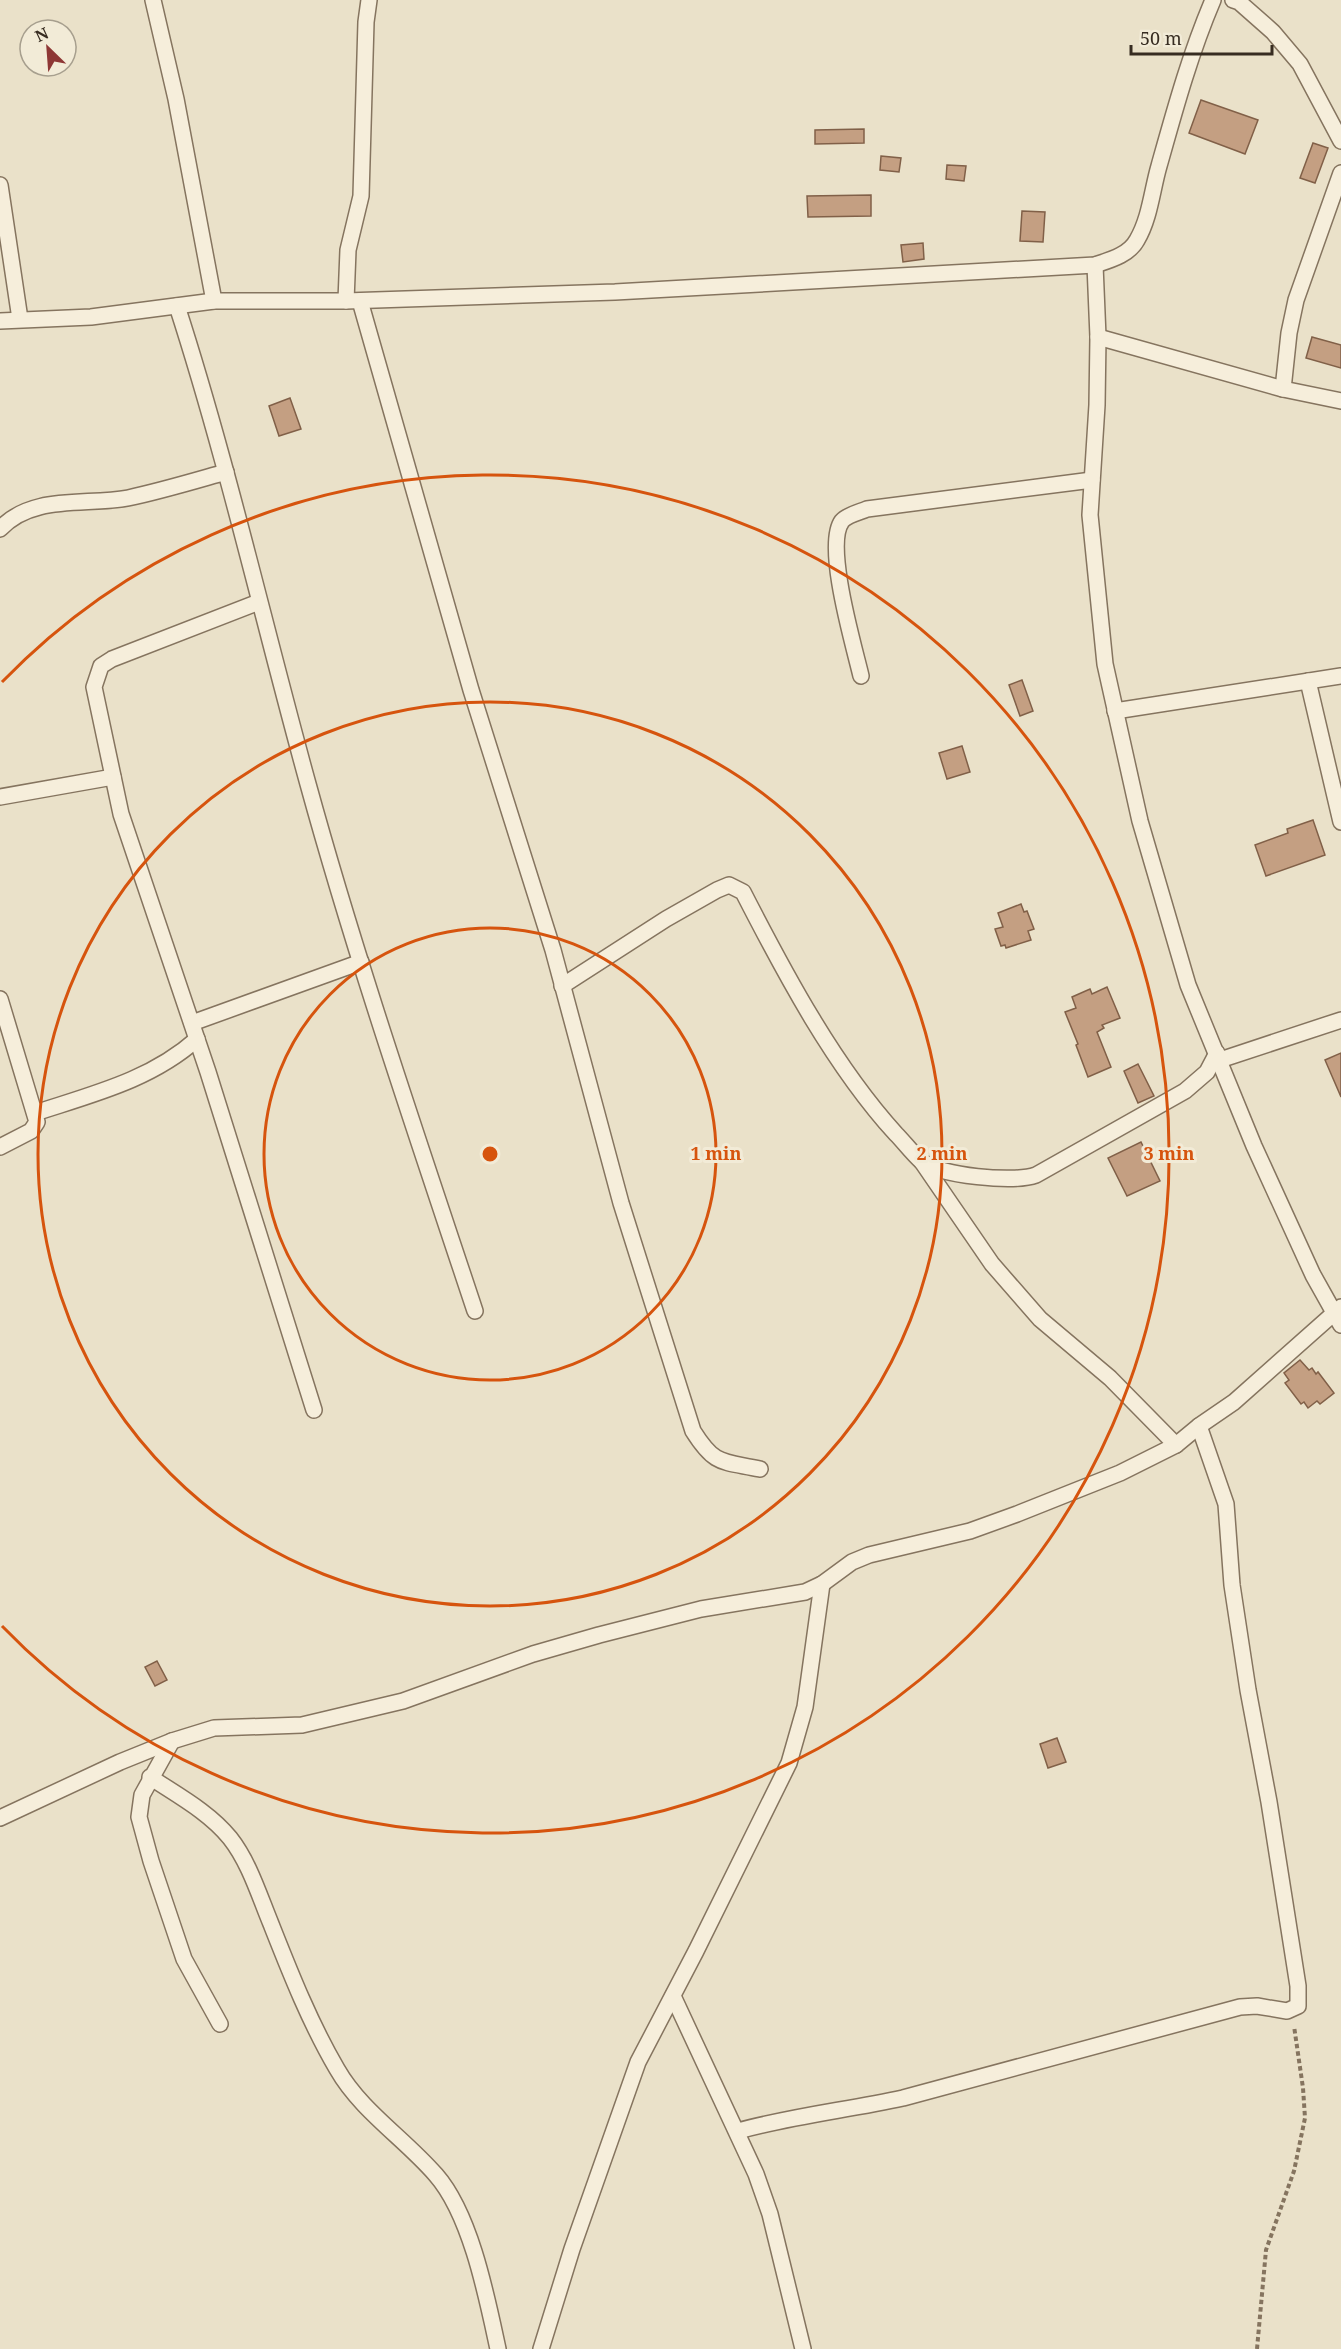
<svg xmlns="http://www.w3.org/2000/svg" width="1341" height="2349" viewBox="0 0 1341 2349" font-family="'Noto Serif',serif">
	<rect width="100%" height="100%" fill="#eae1c9"/>
	<g fill="#c49f82" stroke="#816048" stroke-width="1.5">
		<path d="M1201,100L1258,120L1245,154L1189,133Z"/>
		<path d="M864,129V143L815,144V130Z"/>
		<path d="M1313,143L1328,148L1315,183L1300,178Z"/>
		<path d="M881,156L901,158L899,172L880,170Z"/>
		<path d="M947,165L966,166L964,181L946,179Z"/>
		<path d="M871,195V216L808,217L807,196Z"/>
		<path d="M1022,211L1045,212L1043,242L1020,241Z"/>
		<path d="M923,243L924,259L903,262L901,245Z"/>
		<path d="M1312,337L1341,345V368L1306,358Z"/>
		<path d="M290,398L301,429L279,436L269,406Z"/>
		<path d="M1022,680L1033,711L1020,716L1009,685Z"/>
		<path d="M962,746L970,772L947,779L939,753Z"/>
		<path d="M1313,820L1325,855L1266,876L1255,845L1288,833L1287,829Z"/>
		<path d="M1021,904L1024,912L1027,911L1034,929L1028,931L1031,940L1006,948L1005,945L1001,946L995,929L1003,927L998,913Z"/>
		<path d="M1107,987L1120,1018L1102,1025L1104,1028L1097,1032L1111,1067L1088,1077L1076,1045L1078,1044L1065,1012L1076,1008L1072,997L1090,989L1092,994Z"/>
		<path d="M1341,1053V1097L1325,1060Z"/>
		<path d="M1138,1064L1154,1096L1138,1103L1124,1071Z"/>
		<path d="M1141,1142L1160,1181L1127,1196L1108,1158Z"/>
		<path d="M1300,1360L1309,1370L1312,1368L1316,1374L1318,1372L1334,1393L1320,1404L1317,1401L1308,1408L1304,1402L1301,1404L1285,1383L1289,1380L1284,1373Z"/>
		<path d="M157,1661L167,1680L155,1686L145,1667Z"/>
		<path d="M1057,1738L1066,1762L1048,1768L1040,1744Z"/>
	</g>
	<g fill="none" stroke-linecap="round" stroke-linejoin="round">
		<defs>
			<g id="street">
				<path d="M153,0L176,99L214,301"/>
				<path d="M1233,0L1239,2L1273,32L1300,64L1341,141"/>
				<path d="M0,185L20,319"/>
				<path d="M1095,265L1098,337L1097,405L1090,515L1105,664L1140,821L1188,985L1254,1146L1313,1275L1341,1325"/>
				<path d="M346,301L348,250L361,196L366,22L369,0"/>
				<path d="M360,301L471,690L553,950L621,1203L693,1431C715,1466 722,1461 760,1469"/>
				<path d="M177,306C228,464 264,625 308,784C357,962 417,1136 475,1311"/>
				<path d="M0,321L91,317L214,301H346L615,292L1095,265C1110,260 1129,255 1137,240C1150,218 1152,190 1159,166C1175,109 1190,54 1213,0"/>
				<path d="M1098,337L1283,389L1341,401"/>
				<path d="M1283,389L1289,333L1296,300L1341,173"/>
				<path d="M0,529C32,494 86,506 128,498C161,491 194,481 226,472"/>
				<path d="M259,602L112,659L101,666L94,687L121,814L208,1072L314,1410"/>
				<path d="M861,676C854,646 824,545 842,521C847,515 860,512 867,509L1092,480"/>
				<path d="M1308,681L1341,822"/>
				<path d="M1115,711L1341,676"/>
				<path d="M0,797L113,777"/>
				<path d="M562,986L666,919L717,890L729,885L743,892C785,974 834,1066 896,1134C904,1142 912,1153 921,1161C940,1176 1014,1183 1036,1175L1185,1091L1207,1072L1217,1053"/>
				<path d="M0,999L37,1122L31,1131L0,1147"/>
				<path d="M192,1023L361,962"/>
				<path d="M1220,1060L1341,1020"/>
				<path d="M35,1113C93,1094 151,1080 197,1039"/>
				<path d="M922,1162L992,1264L1040,1319L1110,1378L1176,1445"/>
				<path d="M172,1741L142,1795L139,1817L151,1861L184,1959L220,2024"/>
				<path d="M150,1777C177,1795 209,1812 230,1838C249,1862 259,1895 271,1924C290,1972 310,2023 337,2069C361,2111 404,2138 436,2175C471,2215 487,2298 498,2349"/>
				<path d="M0,1818L120,1762L172,1741L214,1728L302,1725L403,1701L533,1654L599,1635L701,1609L805,1592L822,1584L852,1562L869,1555L970,1531L1017,1514L1120,1473L1176,1445L1199,1426L1234,1402L1341,1307"/>
				<path d="M673,1996L756,2174L770,2214L803,2349"/>
				<path d="M738,2131C792,2116 848,2110 903,2098L1240,2007L1257,2006L1287,2011L1298,2006V1986L1269,1802L1248,1690L1232,1585L1226,1504L1199,1426"/>
				<path d="M541,2349L572,2249L638,2062L696,1951L789,1763L805,1707L822,1584"/>
			</g>
		</defs>
		<use href="#street" stroke="#85745f" stroke-width="18"/>
		<path stroke="#85745f" stroke-width="4" stroke-dasharray="4.5 3" stroke-linecap="butt" d="M1257,2349L1266,2250L1294,2171L1305,2118L1303,2088L1294,2026"/>
		<use href="#street" stroke="#f6eedb" stroke-width="15"/>
	</g>
	<g fill="none" stroke="#d6540e" stroke-width="3">
		<circle cx="490" cy="1154" r="226"/>
		<circle cx="490" cy="1154" r="452"/>
		<path d="M2 682A679 679 0 1 1 2 1626"/>
	</g>
	<circle cx="490" cy="1154" r="9" fill="#d6540e" stroke="#f2ebd7" stroke-width="3"/>
	<g font-size="18" text-anchor="middle" font-weight="bold" fill="#d6540e" stroke="#f2ebd7" stroke-width="6" stroke-linejoin="round" paint-order="stroke">
		<text x="716" y="1160">1 min</text>
		<text x="942" y="1160">2 min</text>
		<text x="1169" y="1160">3 min</text>
	</g>
	<g transform="translate(48 48) rotate(335)"><circle r="28" fill="#f2ebd7" stroke="#a79f8e" stroke-width="1.5"/>
	<path d="M0-4.5L10 22L0 15L-10 22Z" fill="#8e3735"/>
	<text y="-9" font-size="16" font-weight="bold" text-anchor="middle" fill="#372c21">N</text>
	</g>
	<path d="M1131 45v9h141v-9" fill="none" stroke="#372c21" stroke-width="3"/>
	<text x="1140" y="45" font-size="18" fill="#372c21" stroke="#f2ebd7" stroke-width="4.5" paint-order="stroke">50 m</text>
</svg>
